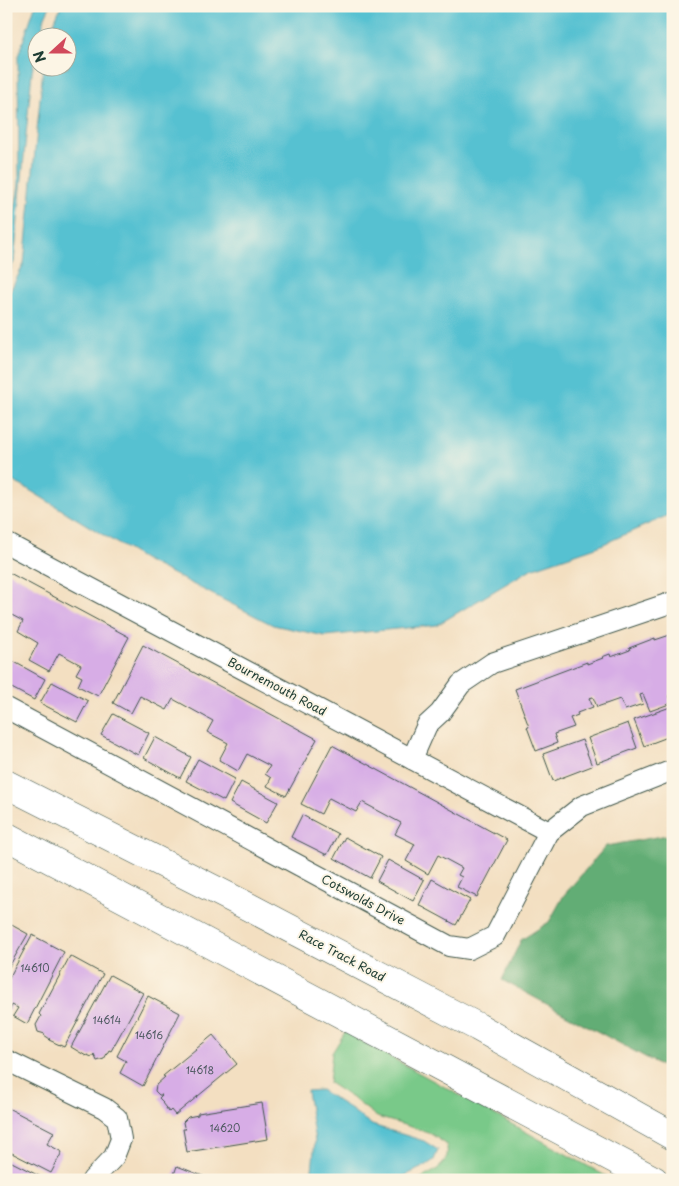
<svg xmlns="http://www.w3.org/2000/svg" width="679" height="1186" viewBox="0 0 679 1186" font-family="'Playpen Sans',sans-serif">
	<rect width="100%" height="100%" fill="#fcf5e5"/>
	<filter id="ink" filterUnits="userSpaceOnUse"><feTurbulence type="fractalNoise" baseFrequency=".02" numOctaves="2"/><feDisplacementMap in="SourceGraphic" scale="10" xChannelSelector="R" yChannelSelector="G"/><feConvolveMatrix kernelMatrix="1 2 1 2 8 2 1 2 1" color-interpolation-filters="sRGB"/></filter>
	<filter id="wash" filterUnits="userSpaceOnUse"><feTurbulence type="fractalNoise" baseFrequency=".0096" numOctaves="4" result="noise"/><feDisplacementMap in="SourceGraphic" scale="20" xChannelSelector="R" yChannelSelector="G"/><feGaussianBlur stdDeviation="1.12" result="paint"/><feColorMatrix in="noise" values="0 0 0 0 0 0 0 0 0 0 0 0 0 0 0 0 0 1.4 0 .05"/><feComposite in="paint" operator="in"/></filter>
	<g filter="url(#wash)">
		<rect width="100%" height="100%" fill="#f3dfc1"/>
		<path fill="#79c989" stroke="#4c835e" d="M345,1032L613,1180H417C432,1173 453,1164 446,1144L428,1132L377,1117L355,1100L329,1083L332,1053Z"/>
		<path fill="#62ad75" stroke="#407554" d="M673,834V1072L502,980L521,940L549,922L564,895L606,846Z"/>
		<g fill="#56c1d1" stroke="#3a7f82">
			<path d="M35,6H50L45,17L40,37L38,38L37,48L32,72L14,262L6,278V236L13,224L19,183L18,56Z"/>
			<path d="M61,6H673V513L599,546L531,569L437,625L325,636L273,625L143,559L26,488L6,478V299L24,264L43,68H68V38L51,37L55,20Z"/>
			<path d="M321,1090L349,1108L372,1125L424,1141L438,1150L434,1160L425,1166L396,1180H311L315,1141L307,1091Z"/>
		</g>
		<g id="blocks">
			<g fill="#d7ade6">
				<path d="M6,571L129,637L98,696L78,686L82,677L76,674L81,665L59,653L49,671L29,660L38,643L18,631L23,621L6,612Z"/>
				<path d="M673,634V694L669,695L672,703L650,711L643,694L640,695L643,704L625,710L620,699L597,707L593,697L589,698L593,707L577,713L578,715L570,718L574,727L554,734L557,743L536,751L527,727H529L515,689L587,662V664L603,658L602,657L610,654L611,657L630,650L629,648L655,638V640Z"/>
				<path d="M143,645L317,739L286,796L267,786L271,778L265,774L270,766L247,754L238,771L219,760L228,743L207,732L213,721L173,699L167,710L140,696L131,713L113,703Z"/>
				<path d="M9,659L45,679L34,700L6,685V664Z"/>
				<path d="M52,682L88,701L77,722L40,703Z"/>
				<path d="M673,706V735L644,746L634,720Z"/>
				<path d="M113,714L149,733L138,755L101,735Z"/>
				<path d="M628,723L637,748L597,763L588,738Z"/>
				<path d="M155,737L191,757L180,778L144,758Z"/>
				<path d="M582,740L592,766L553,781L543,754Z"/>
				<path d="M332,745L507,840L477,897L457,887L462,877L458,875L462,868L438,855L428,874L406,861L415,844L395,834L401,823L362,802L356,812L329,798L321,814L301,804Z"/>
				<path d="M198,759L235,779L224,801L186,781Z"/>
				<path d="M241,782L278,802L266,823L230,803Z"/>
				<path d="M302,815L338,834L327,855L291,837Z"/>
				<path d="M345,837L381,857L370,878L334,858Z"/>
				<path d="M388,860L424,880L413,901L377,881Z"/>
				<path d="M432,879L470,900L456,925L419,905Z"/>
				<path d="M6,922L28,934L6,972Z"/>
				<path d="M32,935L64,952L27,1024L13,1016L18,1008L12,1005L10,1010L6,1011V984Z"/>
				<path d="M70,956L103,974L64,1047L49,1040L50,1039L44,1035L45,1034L38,1032L36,1025L41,1016L39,1014Z"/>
				<path d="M110,975L143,993L111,1051L109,1050L104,1059L97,1061L94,1054L92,1057L87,1055L86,1056L71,1047Z"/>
				<path d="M148,996L180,1013L143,1086L120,1073L126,1061L117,1056Z"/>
				<path d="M213,1035L237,1064L175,1115L171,1110L169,1112L162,1103L163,1102L159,1098L162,1095H159L155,1091L156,1085L165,1077L163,1076Z"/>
				<path d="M262,1103L268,1139L187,1152L183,1129H186L184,1127L183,1122L188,1117L198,1115V1113Z"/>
				<path d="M6,1107L54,1132L47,1144L62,1152L51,1173L6,1150Z"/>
				<path d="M6,1159L47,1180H6Z"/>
				<path d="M177,1166L213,1180H172Z"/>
			</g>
		</g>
	</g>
	<g filter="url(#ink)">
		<use href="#blocks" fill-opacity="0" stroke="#3f5549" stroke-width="1"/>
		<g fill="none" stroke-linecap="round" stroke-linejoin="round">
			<defs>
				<g id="minor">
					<path d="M6,543L549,832"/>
					<path d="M6,708L449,946L469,949L495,936L549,832L582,806L673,770"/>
					<path d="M412,759L427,725L440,713L461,684L492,663L673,602"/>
					<path d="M6,1060L104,1108L117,1118L121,1139L114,1157L92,1180"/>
				</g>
				<g id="secondary">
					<path d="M6,784L245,905L478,1027L673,1136"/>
					<path d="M6,836L654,1180"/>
				</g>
			</defs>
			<use href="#minor" stroke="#3f5549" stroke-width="22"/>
			<use href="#secondary" stroke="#3f5549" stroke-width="29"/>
			<use href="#minor" stroke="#fff" stroke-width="20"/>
			<use href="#secondary" stroke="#fff" stroke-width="28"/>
		</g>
	</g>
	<g text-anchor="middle" stroke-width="4" stroke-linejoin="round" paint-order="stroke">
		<g font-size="10" fill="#4d5960">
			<text x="35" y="972">14610</text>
			<text x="107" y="1024">14614</text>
			<text x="149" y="1039">14616</text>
			<text x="200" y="1074">14618</text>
			<text x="225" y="1132">14620</text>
		</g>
		<g font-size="12" fill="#1f3d34" stroke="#fcf5e5">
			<text transform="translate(277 687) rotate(28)" y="4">Bournemouth Road</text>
			<text transform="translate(363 900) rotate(28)" y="4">Cotswolds Drive</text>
			<text transform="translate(342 956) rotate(28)" y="4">Race Track Road</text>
		</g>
	</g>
	<rect width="679" height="1186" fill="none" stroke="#fcf5e5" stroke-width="25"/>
	<g transform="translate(52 52) rotate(249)"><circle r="24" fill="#fcf5e5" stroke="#a4ab9e"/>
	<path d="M0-4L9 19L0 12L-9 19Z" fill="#d1495b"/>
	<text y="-8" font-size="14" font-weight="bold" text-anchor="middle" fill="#1f3d34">N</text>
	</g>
</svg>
